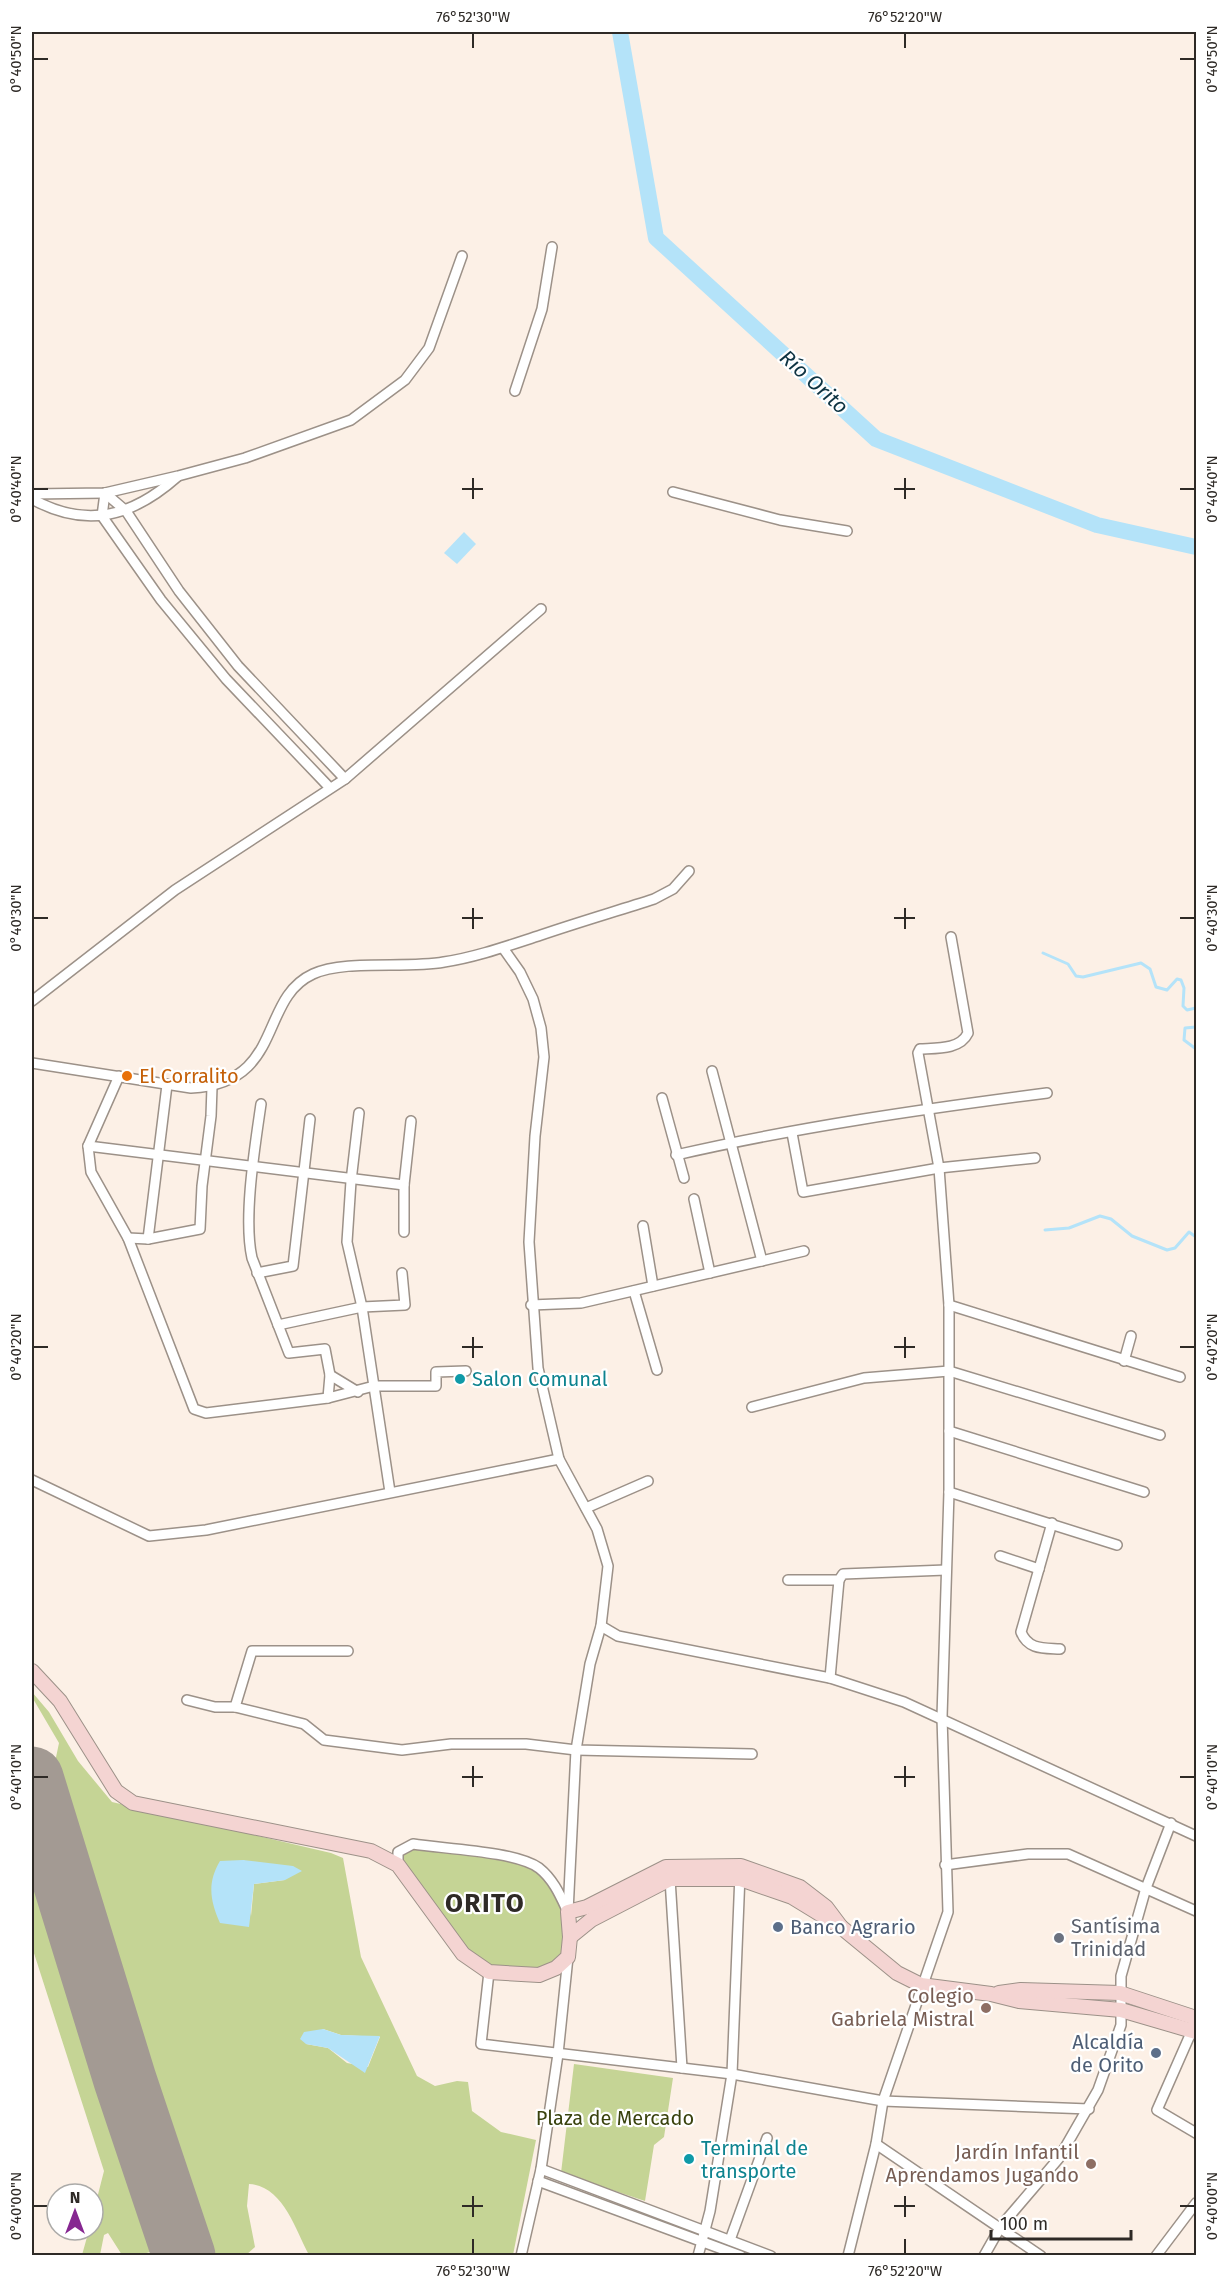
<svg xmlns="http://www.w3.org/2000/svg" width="1228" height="2287" viewBox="0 0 1228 2287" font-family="'Fira Sans',sans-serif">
	<rect width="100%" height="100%" fill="#fcf0e6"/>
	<g fill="#c5d495" fill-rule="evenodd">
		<path d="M32,1692L49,1712L78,1761L112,1802L331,1853L343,1858L361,1957L417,2076L435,2086L457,2081L468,2082L472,2111L501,2132L536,2140L513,2255H309C295,2229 283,2186 249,2184L247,2206L255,2247L246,2255H201L50,1786L59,1743L32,1697ZM243,1860L285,1880L254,1884L251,1916ZM323,2029L341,2035L380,2037L368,2067L347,2063L328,2048L306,2044Z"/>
		<path d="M413,1844L521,1859L539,1868L568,1912L570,1937L556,1968L489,1972L463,1954L398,1865V1852Z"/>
		<path d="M32,1846L165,2255H160L159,2250L138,2255H122L108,2233L104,2235L100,2255H82L89,2230H93V2214L104,2171L32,1947Z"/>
		<path d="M574,2064L673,2078L664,2137L654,2145L645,2201L561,2173Z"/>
	</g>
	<g fill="#b4e3f9">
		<path d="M464,532L476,544L457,564L444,553Z"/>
		<path d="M243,1860L293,1866L302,1871L285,1880L254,1884L249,1927L220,1923C210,1900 207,1883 220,1861Z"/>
		<path d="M323,2029L341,2035L380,2036L365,2073L328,2048L306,2044L300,2039L304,2032Z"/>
	</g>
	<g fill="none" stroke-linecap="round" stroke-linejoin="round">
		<g stroke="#b4e3f9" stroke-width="3">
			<path d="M1043,953L1068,964L1076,976L1083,977L1141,963L1150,969L1156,987L1167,990L1177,979L1181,980L1184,988L1183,1006L1187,1010L1196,1008"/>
			<path d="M1196,1027L1185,1028L1184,1040L1196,1049"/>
			<path d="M1045,1230L1069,1228L1100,1216L1111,1219L1132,1236L1167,1250L1175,1248L1189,1232L1196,1237"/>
		</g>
		<path stroke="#b4e3f9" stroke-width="16" d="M620,32L656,238L876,439L1097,525L1196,547"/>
		<path stroke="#a39a93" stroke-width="63" d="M32,1778L125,2080L184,2256"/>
		<defs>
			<g id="minor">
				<path d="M515,391L542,309L552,247"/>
				<path d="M673,492L780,520L847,531"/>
				<path d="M105,493L102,516L161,600L226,679L330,788"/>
				<path d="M105,493L126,511L179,591L238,666L345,779"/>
				<path d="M32,494L105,493L178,476L245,458L351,420L405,380L429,348L462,256"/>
				<path d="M32,499C86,529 132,517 177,477"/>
				<path d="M503,948L520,972L533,999L541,1028L544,1057L535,1136L529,1242L538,1368L559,1459L597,1529L608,1566L601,1626L590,1664L576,1750L568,1912"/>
				<path d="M32,1001L175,890L345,779L541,609"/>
				<path d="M32,1063L191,1088C285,1083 258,999 313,974C345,959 407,969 444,962C477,957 510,945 541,935C579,922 617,911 654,899L673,889L689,871"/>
				<path d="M712,1071L762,1261"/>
				<path d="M119,1076L88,1146L91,1172L128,1238L194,1409L206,1413L328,1398L374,1386H436V1372L466,1371"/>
				<path d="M662,1098L684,1178"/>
				<path d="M261,1104C255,1146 243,1218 252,1258L289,1353L325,1349L330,1375L328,1398"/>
				<path d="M359,1113L351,1181L347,1242L362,1307L390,1492"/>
				<path d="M792,1133L803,1192L939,1168L1035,1158"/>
				<path d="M88,1146L404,1185"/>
				<path d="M676,1155C798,1127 923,1109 1047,1093"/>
				<path d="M694,1199L710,1273"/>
				<path d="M643,1226L653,1286"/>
				<path d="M404,1232V1185L411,1121"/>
				<path d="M128,1238L148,1239L200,1229L202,1186L211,1116L212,1087"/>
				<path d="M148,1239L167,1085"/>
				<path d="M257,1273L293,1266L310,1119"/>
				<path d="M634,1291L657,1370"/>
				<path d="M531,1305L581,1303L804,1251"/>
				<path d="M949,1305L1180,1377"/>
				<path d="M278,1325L362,1307L405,1305L402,1273"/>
				<path d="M1124,1361L1131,1336"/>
				<path d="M330,1375L358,1392"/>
				<path d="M752,1407L864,1378L949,1371L1160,1435"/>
				<path d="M949,1431L1144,1492"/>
				<path d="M32,1480L149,1536L206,1530L559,1459"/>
				<path d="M949,1492L1117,1545"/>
				<path d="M586,1508L648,1481"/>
				<path d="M1052,1523L1021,1632C1028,1650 1044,1648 1060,1649"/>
				<path d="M1000,1556L1039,1569"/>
				<path d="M788,1580H839L843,1574L946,1570"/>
				<path d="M601,1626L618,1636L830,1678L904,1702L1196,1836"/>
				<path d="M830,1678L839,1580"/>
				<path d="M187,1700L215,1707H235L304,1724L324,1740L402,1750L451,1744H526L576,1750L752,1754"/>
				<path d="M235,1707L252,1651H348"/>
				<path d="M398,1865V1852L413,1844C444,1849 515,1851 539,1868C553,1879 560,1895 567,1910"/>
				<path d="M945,1865L1028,1854H1068L1196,1911"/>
				<path d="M670,1879L682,2068"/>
				<path d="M489,1972L481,2044L732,2074L883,2101L1089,2109"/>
				<path d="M1194,2026L1157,2110L1196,2133"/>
				<path d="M876,2144L1041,2256"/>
				<path d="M541,2169L771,2256"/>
				<path d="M538,2181L741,2256"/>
				<path d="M730,2240L767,2138"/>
				<path d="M521,2256L541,2169L558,2054L568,1957"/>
				<path d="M698,2256L710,2211L732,2074L740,1874"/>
				<path d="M848,2256L876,2144L883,2101L948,1912L942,1717L949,1492V1305L939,1168L918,1053L920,1049C936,1048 960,1050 968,1033L951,937"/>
				<path d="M984,2256L1001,2226L1059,2158L1098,2090L1121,2025V1976L1146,1888L1171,1823"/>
				<path d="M1156,2256L1196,2203"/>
			</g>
			<g id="secondary">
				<path d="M32,1671L60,1701L116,1791L133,1803L371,1851L398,1865L463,1954L489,1972L539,1975L556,1968L568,1957L570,1937L568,1912L587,1907L666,1867L741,1866L800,1887L826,1907L841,1927"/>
				<path d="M570,1937L591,1920L670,1879H740L792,1897L841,1927L897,1973L921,1985L991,1994L1019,2001L1121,2010L1196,2032"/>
				<path d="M999,1993L1021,1990L1120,1993L1196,2018"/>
			</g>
		</defs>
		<use href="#minor" stroke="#9c9188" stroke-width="12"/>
		<use href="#secondary" stroke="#9c9188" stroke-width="16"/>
		<use href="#minor" stroke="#fff" stroke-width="9"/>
		<use href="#secondary" stroke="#f4d4d2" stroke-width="14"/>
	</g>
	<path fill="none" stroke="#2e2a26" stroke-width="2" d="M473,33V48M905,33V48M33,59H48M1180,59H1195M473,478V499M905,478V499M33,489H48M462,489H483M894,489H915M1180,489H1195M473,908V929M905,908V929M33,918H48M462,918H483M894,918H915M1180,918H1195M473,1337V1358M905,1337V1358M33,1347H48M462,1347H483M894,1347H915M1180,1347H1195M473,1766V1787M905,1766V1787M33,1777H48M462,1777H483M894,1777H915M1180,1777H1195M473,2196V2217M905,2196V2217M33,2206H48M462,2206H483M894,2206H915M1180,2206H1195M473,2239V2254M905,2239V2254"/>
	<circle fill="#e8710a" stroke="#fff" stroke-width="2" cx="127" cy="1076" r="6"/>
	<g fill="#0f9aa8" stroke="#fff" stroke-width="2">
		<circle cx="460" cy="1379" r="6"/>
		<circle cx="689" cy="2159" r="6"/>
	</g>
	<g fill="#5c6f8a" stroke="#fff" stroke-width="2">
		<circle cx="778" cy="1927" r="6"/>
		<circle cx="1156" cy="2053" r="6"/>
	</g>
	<circle fill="#6b7280" stroke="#fff" stroke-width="2" cx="1059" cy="1938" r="6"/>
	<g fill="#8d6e63" stroke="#fff" stroke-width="2">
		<circle cx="986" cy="2008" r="6"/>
		<circle cx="1091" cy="2164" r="6"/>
	</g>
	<g text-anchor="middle" stroke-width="4.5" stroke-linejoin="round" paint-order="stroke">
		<g font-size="20" fill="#c56008" stroke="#fff" text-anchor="start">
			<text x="139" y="1083">El Corralito</text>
		</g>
		<g font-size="20" fill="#0d838f" stroke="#fff" text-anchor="start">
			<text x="472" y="1386">Salon Comunal</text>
			<text x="701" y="2155">Terminal de<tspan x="701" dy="23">transporte</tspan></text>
		</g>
		<g font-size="20" fill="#5b616d" stroke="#fff" text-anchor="start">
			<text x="1071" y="1933">Santísima<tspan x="1071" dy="23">Trinidad</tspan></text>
		</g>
		<g font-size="20" fill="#4e5e75" stroke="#fff" text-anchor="start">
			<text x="790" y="1934">Banco Agrario</text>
			<text x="1144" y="2049" text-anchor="end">Alcaldía<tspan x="1144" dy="23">de Orito</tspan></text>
		</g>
		<g font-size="20" fill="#785e54" stroke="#fff" text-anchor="end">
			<text x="974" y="2003">Colegio<tspan x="974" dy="23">Gabriela Mistral</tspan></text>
			<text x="1079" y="2159">Jardín Infantil<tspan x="1079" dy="23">Aprendamos Jugando</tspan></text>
		</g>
		<g font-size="20" fill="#39420d" stroke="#fff">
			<text x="615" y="2125">Plaza de Mercado</text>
		</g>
		<g font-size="21" font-style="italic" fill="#0d3342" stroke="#fff">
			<text transform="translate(814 382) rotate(42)" y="7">Río Orito</text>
		</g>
		<g font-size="26" font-weight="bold" letter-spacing="1.5" fill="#2e2a26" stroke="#fff">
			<text x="485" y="1912">ORITO</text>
		</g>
	</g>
	<rect width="1228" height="2287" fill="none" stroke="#ffffff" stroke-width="66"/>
	<g transform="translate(75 2212)"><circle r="28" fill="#ffffff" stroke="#abaaa8" stroke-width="1.5"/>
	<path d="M0-4.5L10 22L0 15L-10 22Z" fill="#862791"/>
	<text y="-9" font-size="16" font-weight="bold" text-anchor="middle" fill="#2e2a26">N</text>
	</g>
	<path d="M991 2230v9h140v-9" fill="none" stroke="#2e2a26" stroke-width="3"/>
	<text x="1000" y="2230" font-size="18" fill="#2e2a26" stroke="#ffffff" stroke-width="4.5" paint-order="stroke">100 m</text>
	<rect x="33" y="33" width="1162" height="2221" fill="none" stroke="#2e2a26" stroke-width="2"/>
	<g font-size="15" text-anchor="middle" fill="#2e2a26">
		<text x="473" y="22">76°52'30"W</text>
		<text x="905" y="22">76°52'20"W</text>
		<text transform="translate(16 59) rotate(-90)" y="5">0°40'50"N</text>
		<text transform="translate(1212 59) rotate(-90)" y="5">0°40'50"N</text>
		<text transform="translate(16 489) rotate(-90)" y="5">0°40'40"N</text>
		<text transform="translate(1212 489) rotate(-90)" y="5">0°40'40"N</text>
		<text transform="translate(16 918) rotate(-90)" y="5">0°40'30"N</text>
		<text transform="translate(1212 918) rotate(-90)" y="5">0°40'30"N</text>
		<text transform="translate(16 1347) rotate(-90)" y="5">0°40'20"N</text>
		<text transform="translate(1212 1347) rotate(-90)" y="5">0°40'20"N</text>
		<text transform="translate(16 1777) rotate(-90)" y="5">0°40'10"N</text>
		<text transform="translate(1212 1777) rotate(-90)" y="5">0°40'10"N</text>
		<text transform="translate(16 2206) rotate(-90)" y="5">0°40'00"N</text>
		<text transform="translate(1212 2206) rotate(-90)" y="5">0°40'00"N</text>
		<text x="473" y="2276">76°52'30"W</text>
		<text x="905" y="2276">76°52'20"W</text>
	</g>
</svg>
